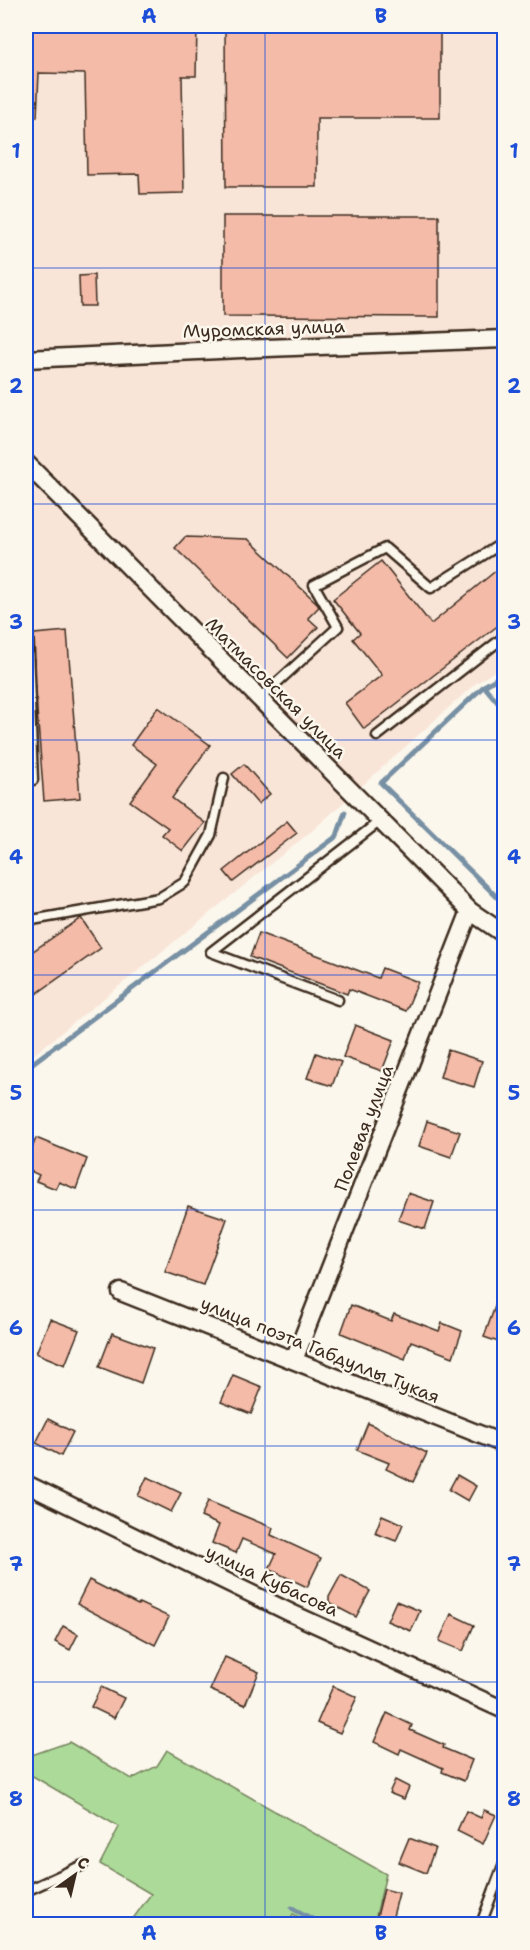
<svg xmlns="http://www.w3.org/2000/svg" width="530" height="1950" viewBox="0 0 530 1950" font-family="'Shantell Sans',sans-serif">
	<rect width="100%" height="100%" fill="#fbf7ec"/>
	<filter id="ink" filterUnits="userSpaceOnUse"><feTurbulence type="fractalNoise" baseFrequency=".0167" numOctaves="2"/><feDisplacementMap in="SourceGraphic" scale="12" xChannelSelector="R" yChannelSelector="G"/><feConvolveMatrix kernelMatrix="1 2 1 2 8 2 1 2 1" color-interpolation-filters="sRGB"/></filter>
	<g filter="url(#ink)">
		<path fill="#f9e5d8" d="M26,26H504V665L475,684L313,830L26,1061Z"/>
		<path fill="#acda99" stroke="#74825c" stroke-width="1.5" d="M69,1742L132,1779L157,1766L167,1750L386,1874L374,1924H311L293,1914L288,1924H129L151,1894L100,1864L119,1827L26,1772V1757Z"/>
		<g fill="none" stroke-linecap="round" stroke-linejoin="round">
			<g stroke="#7890a4" stroke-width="5">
				<path d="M484,686L504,710"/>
				<path d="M501,901L381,783L484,686L504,674"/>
				<path d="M26,1068L337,836L345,812"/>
				<path d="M292,1908L321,1924"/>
			</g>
		</g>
		<g fill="#f3bba8" stroke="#3b2a1e" stroke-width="1.5">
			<path d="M26,26H197L196,76H182L184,193L140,194L139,174L87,175L85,74L39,73L37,117H26Z"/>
			<path d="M225,26H440V118H317V187H226Z"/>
			<path d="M223,216H439V317L223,316Z"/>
			<path d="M94,275L95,306H80L79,276Z"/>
			<path d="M185,537L248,539L316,602L319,607L308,618L318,627L288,658L175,548Z"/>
			<path d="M381,561L431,624L504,564V621L364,729L345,703L382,675L353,639L360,633L333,599Z"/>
			<path d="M67,631L80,798L44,801L37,710L34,634Z"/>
			<path d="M158,707L210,745L172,798L205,823L183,851L162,835L168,828L130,801L157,764L131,745Z"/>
			<path d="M244,764L270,794L258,804L232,774Z"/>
			<path d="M287,821L297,833L233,882L224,871Z"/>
			<path d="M81,918L101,948L26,1001V956Z"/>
			<path d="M259,933L378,978L382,968L418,982L406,1011L349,989L347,994L250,957Z"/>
			<path d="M355,1025L394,1040L382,1071L343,1057Z"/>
			<path d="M448,1050L482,1061L474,1087L440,1077Z"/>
			<path d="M316,1053L341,1062L332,1086L307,1078Z"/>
			<path d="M427,1121L460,1132L451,1157L419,1146Z"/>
			<path d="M36,1138L87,1159L76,1189L59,1182L56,1189L36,1181L39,1175L26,1169V1164Z"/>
			<path d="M408,1193L434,1202L425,1229L398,1220Z"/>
			<path d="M188,1206L227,1219L203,1285L165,1272Z"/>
			<path d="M503,1284H504V1344L484,1337Z"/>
			<path d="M351,1305L391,1321L394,1314L439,1331L442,1323L462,1331L453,1357L411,1341L405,1359L341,1333Z"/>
			<path d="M50,1319L79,1330L65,1365L36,1353Z"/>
			<path d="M112,1333L153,1348L141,1383L99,1367Z"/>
			<path d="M233,1375L262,1387L251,1414L221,1402Z"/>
			<path d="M48,1419L73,1432L61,1456L36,1443Z"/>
			<path d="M368,1423L427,1453L413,1482L386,1469L389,1463L357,1450Z"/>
			<path d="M457,1475L476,1486L468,1501L449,1490Z"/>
			<path d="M147,1477L181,1493L171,1512L138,1496Z"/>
			<path d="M208,1501L273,1528L271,1535L321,1558L307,1587L269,1569L276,1554L242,1539L236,1553L212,1543L219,1525L201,1517Z"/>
			<path d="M382,1515L403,1524L396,1541L375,1533Z"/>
			<path d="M341,1575L370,1591L356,1617L329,1603V1597Z"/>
			<path d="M89,1580L138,1605L139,1603L169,1617L155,1645L77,1604Z"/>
			<path d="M396,1601L420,1611L411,1631L387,1621Z"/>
			<path d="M451,1614L474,1625L463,1651L439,1641Z"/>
			<path d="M63,1626L78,1634L70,1650L55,1642Z"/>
			<path d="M225,1657L259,1672L245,1705L210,1690Z"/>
			<path d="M333,1686L357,1697L340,1733L317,1723Z"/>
			<path d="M101,1687L124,1698L114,1718L91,1707Z"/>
			<path d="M387,1713L412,1725L410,1730L444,1745L443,1748L472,1760L464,1781L442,1772L443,1768L401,1749L399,1754L374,1742Z"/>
			<path d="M395,1780L409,1787L404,1799L389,1793Z"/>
			<path d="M484,1810L496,1815L483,1844L457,1831L466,1811L481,1818Z"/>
			<path d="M409,1838L435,1848L426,1873L399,1862Z"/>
			<path d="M384,1889L399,1893L391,1924H375Z"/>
		</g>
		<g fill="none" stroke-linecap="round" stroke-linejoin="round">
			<defs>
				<g id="lane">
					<path d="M26,596L33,780H26"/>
					<path d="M260,698L338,627L314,585L385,548L431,588L504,542"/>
					<path d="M377,736L504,637"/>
					<path d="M26,921L159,898L185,882L211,835L224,778"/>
					<path d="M338,1000L211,952L380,821"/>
					<path d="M26,1891L83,1865"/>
					<path d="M481,1924L504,1863"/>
				</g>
				<g id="street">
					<path d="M26,359L241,349L504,339"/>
					<path d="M26,463L470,911L504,934"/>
					<path d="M121,1292L504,1444"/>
					<path d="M294,1360L470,911"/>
					<path d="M26,1484L291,1613L504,1710"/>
				</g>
			</defs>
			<use href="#lane" stroke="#3b2a1e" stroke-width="13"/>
			<use href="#street" stroke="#3b2a1e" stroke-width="21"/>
			<use href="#lane" stroke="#fbf7ec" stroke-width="8"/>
			<use href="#street" stroke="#fbf7ec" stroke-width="16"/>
		</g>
	</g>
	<path fill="none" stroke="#1d4ed8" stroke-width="1.5" stroke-opacity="0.55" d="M265,26V1924M26,268H504M26,504H504M26,740H504M26,975H504M26,1210H504M26,1446H504M26,1682H504"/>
	<g text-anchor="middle" stroke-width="5" stroke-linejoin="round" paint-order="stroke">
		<g font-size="18" fill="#3b2a1e" stroke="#fbf7ec">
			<text transform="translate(264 329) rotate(-2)" y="6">Муромская улица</text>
			<text transform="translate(276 688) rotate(45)" y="6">Матмасовская улица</text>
			<text transform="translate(364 1128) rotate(-69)" y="6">Полевая улица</text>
			<text transform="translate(320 1350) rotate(22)" y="6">улица поэта Габдуллы Тукая</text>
			<text transform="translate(272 1581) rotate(25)" y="6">улица Кубасова</text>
		</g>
	</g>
	<rect width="530" height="1950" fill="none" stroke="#fbf7ec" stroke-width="66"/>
	<g transform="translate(75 1875) rotate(34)" stroke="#fbf7ec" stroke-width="4.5" paint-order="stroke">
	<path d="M0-4.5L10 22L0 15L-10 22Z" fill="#3b2a1e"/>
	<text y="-9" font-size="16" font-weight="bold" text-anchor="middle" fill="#3b2a1e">С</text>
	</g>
	<rect x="33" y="33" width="464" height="1884" fill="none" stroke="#1d4ed8" stroke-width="2"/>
	<g font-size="20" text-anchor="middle" font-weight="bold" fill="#1d4ed8">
		<text x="149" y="23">A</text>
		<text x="381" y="23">B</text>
		<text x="16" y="158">1</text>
		<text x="514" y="158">1</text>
		<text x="16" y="393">2</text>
		<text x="514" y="393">2</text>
		<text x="16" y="629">3</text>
		<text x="514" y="629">3</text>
		<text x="16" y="864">4</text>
		<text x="514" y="864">4</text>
		<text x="16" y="1100">5</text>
		<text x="514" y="1100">5</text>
		<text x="16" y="1335">6</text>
		<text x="514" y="1335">6</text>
		<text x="16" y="1571">7</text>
		<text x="514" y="1571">7</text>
		<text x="16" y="1806">8</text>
		<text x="514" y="1806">8</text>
		<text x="149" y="1940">A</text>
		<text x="381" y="1940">B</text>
	</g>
</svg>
